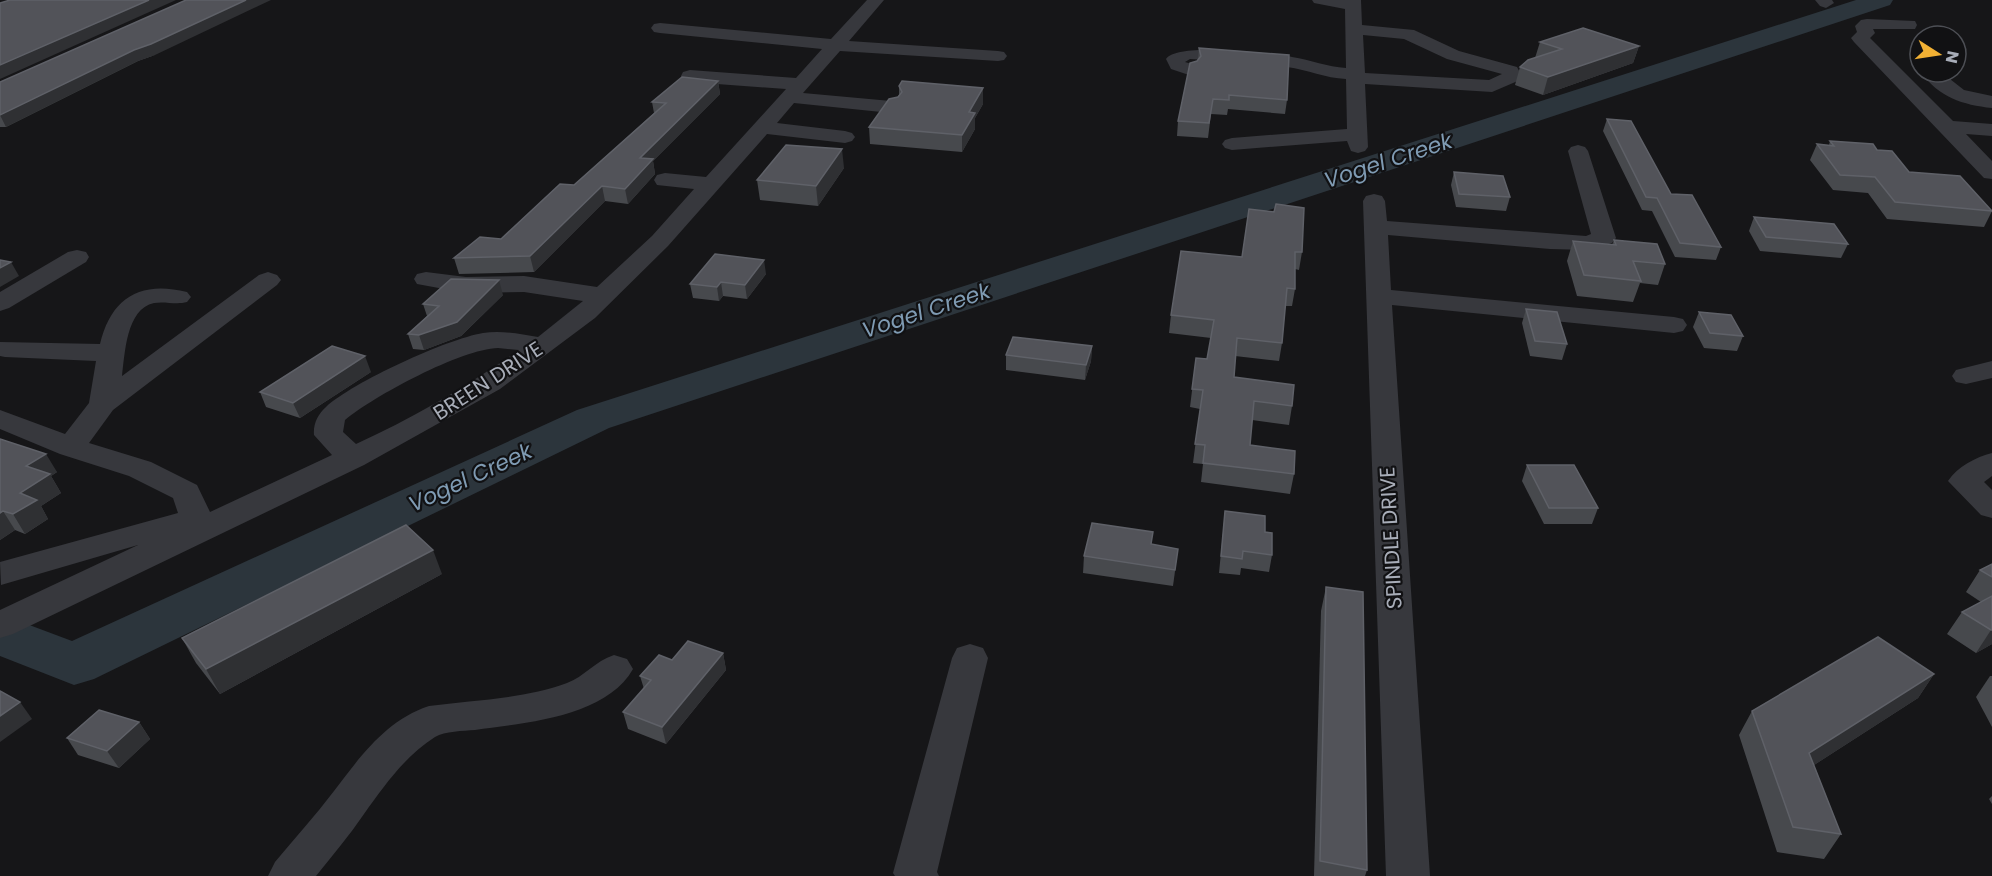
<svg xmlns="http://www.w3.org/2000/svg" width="1992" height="876" viewBox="0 0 1992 876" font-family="Poppins,sans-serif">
	<rect width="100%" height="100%" fill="#161618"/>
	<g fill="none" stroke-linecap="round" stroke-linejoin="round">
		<path fill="#2c353c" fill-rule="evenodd" d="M1856,0H1893L1890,5L609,428L94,679L74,685L0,656V614L72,641L577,410Z"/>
		<g fill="#37383d" fill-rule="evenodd">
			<path d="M867,0H884L849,41L998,51L1004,52L1007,56L1004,60L998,61L840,51L803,93L891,101L898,103L901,107L898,111L891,113L794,103L777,123L845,131L852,133L855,137L852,141L845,143L767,134L668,246L595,318L500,389L364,465L13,634L0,638V610L138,545L1,585L0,562L178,513L173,498L129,476L60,454L0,429V410L65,434L89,403L96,361L5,357L0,356V342L100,344C111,298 140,280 187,292L191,297L187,302C176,305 165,301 154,303C126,309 125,354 122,376L259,275L268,272L277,275L281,280L277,285L113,410L89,443L151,462L197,485L210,512L332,455L314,435C313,424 318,414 326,407C353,382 447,339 483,333C501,330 520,334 538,337L583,301L524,292L466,293L417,284L414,279L417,274L426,272L466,277L524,276L597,287L652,236L694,189L657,185L654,180L657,175L665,173L706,177L786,89L690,82L683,80L681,76L683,72L690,70L796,78L822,49L660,33L654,32L651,28L654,24L660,23L831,39ZM498,348L519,350C468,386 413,418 356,444L343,432L345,420C374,396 461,349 498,348Z"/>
			<path d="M1312,0H1361L1362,25L1414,30L1459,51L1517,67L1522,76L1520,80L1492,92L1365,84L1368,147L1365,151L1358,153L1351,151L1347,141L1232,150L1225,148L1222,144L1225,140L1232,138L1347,129L1346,79C1325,78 1308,70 1287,67C1255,62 1222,61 1190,59L1185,62L1195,65L1198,69L1195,73L1189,75L1171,69L1166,59C1178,42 1270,53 1292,57C1311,60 1327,67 1346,68L1345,9L1314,3ZM1363,35L1404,39L1447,59L1502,74L1489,80L1365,73Z"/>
			<path d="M1815,0H1832L1834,3L1826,8L1820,6Z"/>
			<path d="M1867,19L1915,21L1917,25L1915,29H1873L1875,33L1870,38L1953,121L1992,124V136L1966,134L1992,161V179L1984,178L1854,42L1851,38L1857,32L1855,26L1861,20Z"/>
			<path d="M1921,72H1941L1964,90L1992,96V108C1963,105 1938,97 1921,72Z"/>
			<path d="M1578,145L1585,147L1588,151L1616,238L1612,243L1588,250L1550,249L1388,235L1391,290L1674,317L1683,319L1687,325L1683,331L1674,333L1392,305L1430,876H1386L1363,201L1366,196L1374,194L1382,196L1385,201L1387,221L1586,236L1591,234L1568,151L1571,147Z"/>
			<path d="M77,250L86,252L89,257L86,262L9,308L0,311V292L68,252Z"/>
			<path d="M1992,361V378L1966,384L1956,382L1952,376L1956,370Z"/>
			<path d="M1992,453V476L1984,482L1992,490V518L1981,515L1948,481C1957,467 1976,457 1992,453Z"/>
			<path d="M970,644L983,648L988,658L937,872L939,876H895L893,873L952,658L957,648Z"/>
			<path d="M614,655L627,659L633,669C606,717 525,723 475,730C463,731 445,731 435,737C405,756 384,786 364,814C349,836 332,856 316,876H268L275,862C294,839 315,816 334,791C360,757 386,720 429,706C474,700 524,699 567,683C584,677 595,661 614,655Z"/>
		</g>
	</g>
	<g fill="#47494d">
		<path d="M1540,42L1639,46L1633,63L1543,95L1515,85L1520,67L1535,58Z"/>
		<path d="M1199,48L1287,100L1285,114L1228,109L1227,115L1211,114L1208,138L1177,136L1178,121L1198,60Z"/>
		<path d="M155,55L138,61L6,127H0V82Z"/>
		<path d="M718,81L720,94L653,161L655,174L628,204L605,201L534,272L459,274L454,258L501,239L574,185L654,113L652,102Z"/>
		<path d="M899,86L983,104L975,118V129L962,152L870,144L869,127L899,95Z"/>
		<path d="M1607,119L1671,194L1721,247L1716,260L1675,257L1652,211L1642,210L1603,131Z"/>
		<path d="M1830,141L1877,150L1909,172L1992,210V211L1984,227L1887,219L1868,193L1833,190L1810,160L1817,144L1829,145Z"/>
		<path d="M844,168L818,206L760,200L757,180Z"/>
		<path d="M1454,172L1510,197L1506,211L1456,207L1451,185Z"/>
		<path d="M1249,209L1302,252L1299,270L1295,269V289L1292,306H1285L1282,343L1279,361L1235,356L1234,377L1292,406L1289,425L1252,420L1250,445L1294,474L1290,494L1201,482L1203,464L1193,463L1200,409L1190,407L1196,358L1207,359L1211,338L1169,333L1171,315L1242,257Z"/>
		<path d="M1754,217L1848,244L1841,258L1760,251L1749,231Z"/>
		<path d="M1614,240L1665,264L1658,285L1640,283L1633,302L1577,296L1567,261L1573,241L1612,245Z"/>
		<path d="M766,274L747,299L723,296L719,301L693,298L690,284Z"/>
		<path d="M503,295L461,336L424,350L413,349L408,334L427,316L423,304Z"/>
		<path d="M1526,309L1567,344L1562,360L1530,356L1522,323Z"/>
		<path d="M1699,312L1743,336L1737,351L1704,348L1693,327Z"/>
		<path d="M1092,346L1091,361L1085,380L1006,370V355Z"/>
		<path d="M371,372L300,418L266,407L260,392Z"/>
		<path d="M0,439L57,472L51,476L61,493L41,506L48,519L25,534L15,530L0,540Z"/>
		<path d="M1527,465L1598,508L1592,524H1544L1522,481Z"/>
		<path d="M1225,511L1265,532L1272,555L1269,572L1241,568L1240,575L1219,573Z"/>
		<path d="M1152,545L1178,549L1173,586L1083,573L1084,556Z"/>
		<path d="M1992,564V644L1976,653L1947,634L1962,612L1981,602L1966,592L1980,570Z"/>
		<path d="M442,574L220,694L196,663L182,638Z"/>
		<path d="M1326,587L1367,870L1365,876H1314L1321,611Z"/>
		<path d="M723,653L726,670L666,744L628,729L623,712L644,689L640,676L672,660Z"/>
		<path d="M1934,674L1918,698L1814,765L1841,834L1824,859L1777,852L1739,735L1752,711Z"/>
		<path d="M1990,676H1992V727L1976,697Z"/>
		<path d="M139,722L150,739L119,768L78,755L67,738Z"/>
		<path d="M1992,796V804L1989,799Z"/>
	</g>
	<g fill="#2f3033">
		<path d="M149,0H176L0,79V65Z"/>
		<path d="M246,0H271L155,55L138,61L6,127L0,115L134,50Z"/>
		<path d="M1639,46L1633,63L1543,95L1548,77Z"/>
		<path d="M718,81L720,94L653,161L655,174L628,204L625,189L640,158Z"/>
		<path d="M983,88V104L975,118V129L962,152V135L969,112Z"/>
		<path d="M842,149L844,168L818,206L816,186Z"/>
		<path d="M602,186L605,201L534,272L530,256Z"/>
		<path d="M764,260L766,274L747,299L745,285Z"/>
		<path d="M11,262L19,276L0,287V268Z"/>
		<path d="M499,280L503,295L461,336L424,350L419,335Z"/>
		<path d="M721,282L723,296L719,301L717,287Z"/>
		<path d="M1092,346L1091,361L1085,380L1086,365Z"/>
		<path d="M365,356L371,372L300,418L293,403Z"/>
		<path d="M46,454L57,472L51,476L61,493L41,506L48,519L25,534L13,514L20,493L26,466Z"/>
		<path d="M3,511L15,530L0,540V513Z"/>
		<path d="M433,550L442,574L220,694L206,669Z"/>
		<path d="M1991,630H1992V644L1976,653Z"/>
		<path d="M723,653L726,670L666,744L662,727Z"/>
		<path d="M1934,674L1918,698L1794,778L1809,753Z"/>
		<path d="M20,702L32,719L0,742V716Z"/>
		<path d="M139,722L150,739L119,768L107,751Z"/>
	</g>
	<g fill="#525359" stroke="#5f6168" stroke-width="1.5">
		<path d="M10,0H149L0,65V3Z"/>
		<path d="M186,0H246L151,44L134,50L0,115V82Z"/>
		<path d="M1583,28L1639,46L1548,77L1520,67L1528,60L1562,49L1540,42Z"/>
		<path d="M1199,48L1289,55L1287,100L1229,95V100L1213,99L1209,123L1178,121L1190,63L1197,61L1201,56Z"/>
		<path d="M682,77L718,81L640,158L653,159L625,189L602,186L530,256L454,258L480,237L501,239L560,184L574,185L666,103L652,102Z"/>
		<path d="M902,81L983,88L969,112L975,113L962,135L869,127L889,99L898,97L902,92L899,86Z"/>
		<path d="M1607,119L1631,121L1671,194L1692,195L1721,247L1680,243L1657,198L1646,197Z"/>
		<path d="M1830,141L1873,144L1877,150L1892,151L1909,172L1960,176L1992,211L1895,202L1875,177L1840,175L1817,144L1834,146Z"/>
		<path d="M786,145L842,149L816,186L757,180Z"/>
		<path d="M1454,172L1503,176L1510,197L1459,194Z"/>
		<path d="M1276,204L1304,208L1302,252H1295V289L1287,288L1282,343L1237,338L1234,377L1294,385L1292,406L1254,401L1250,445L1295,451L1294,474L1203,463L1205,445L1195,444L1203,390L1192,389L1196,358L1207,359L1214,320L1171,315L1181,251L1242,257L1249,209L1274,212Z"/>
		<path d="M1754,217L1834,224L1848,244L1766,237Z"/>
		<path d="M1614,240L1657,244L1665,264L1633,261L1641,281L1584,275L1573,241L1616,245Z"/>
		<path d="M715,254L764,260L745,285L721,282L717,287L690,284Z"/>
		<path d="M0,260L11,262L0,268Z"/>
		<path d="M451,279L499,280L457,322L419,335L408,334L439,306L423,304Z"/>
		<path d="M1526,309L1557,312L1567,344L1535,341Z"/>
		<path d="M1699,312L1731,315L1743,336L1710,333Z"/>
		<path d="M1013,337L1092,346L1086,365L1006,355Z"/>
		<path d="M332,346L365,356L293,403L260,392Z"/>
		<path d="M0,439L46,454L26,466L50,474L20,493L37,500L13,514L3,511L0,513Z"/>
		<path d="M1527,465H1574L1598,508H1549Z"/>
		<path d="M1225,511L1265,516V532L1272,533V555L1243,551L1242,559L1221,556Z"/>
		<path d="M1092,523L1153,532L1151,544L1178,549L1175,570L1084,556Z"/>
		<path d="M406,525L433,550L206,669L182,638Z"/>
		<path d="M1992,564V577L1980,570Z"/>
		<path d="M1326,587L1363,592L1367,870L1320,861Z"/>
		<path d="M1992,596V630H1991L1962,612Z"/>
		<path d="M1878,637L1934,674L1809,753L1841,834L1793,827L1752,711Z"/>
		<path d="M688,641L723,653L662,727L623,712L651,680L640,676L659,655L672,660Z"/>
		<path d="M0,691L20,702L0,716Z"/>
		<path d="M99,710L139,722L107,751L67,738Z"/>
	</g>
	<g text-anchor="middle" stroke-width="4.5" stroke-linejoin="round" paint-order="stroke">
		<g font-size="21" fill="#a8adb8" stroke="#111113">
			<text transform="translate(488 381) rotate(-33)" y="7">BREEN DRIVE</text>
			<text transform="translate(1391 538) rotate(-93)" y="7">SPINDLE DRIVE</text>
		</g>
		<g font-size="22" font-style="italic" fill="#7f9bb3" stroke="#111113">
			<text transform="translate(1388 160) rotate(-18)" y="8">Vogel Creek</text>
			<text transform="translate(926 310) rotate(-18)" y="8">Vogel Creek</text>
			<text transform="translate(470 477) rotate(-25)" y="8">Vogel Creek</text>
		</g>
	</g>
	<g transform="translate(1938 54) rotate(102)"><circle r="28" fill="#111113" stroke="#4d4f55" stroke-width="1.5"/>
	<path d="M0-4.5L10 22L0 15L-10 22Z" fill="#f2b134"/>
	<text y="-9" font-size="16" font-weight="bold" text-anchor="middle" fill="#a8adb8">N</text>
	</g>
</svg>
